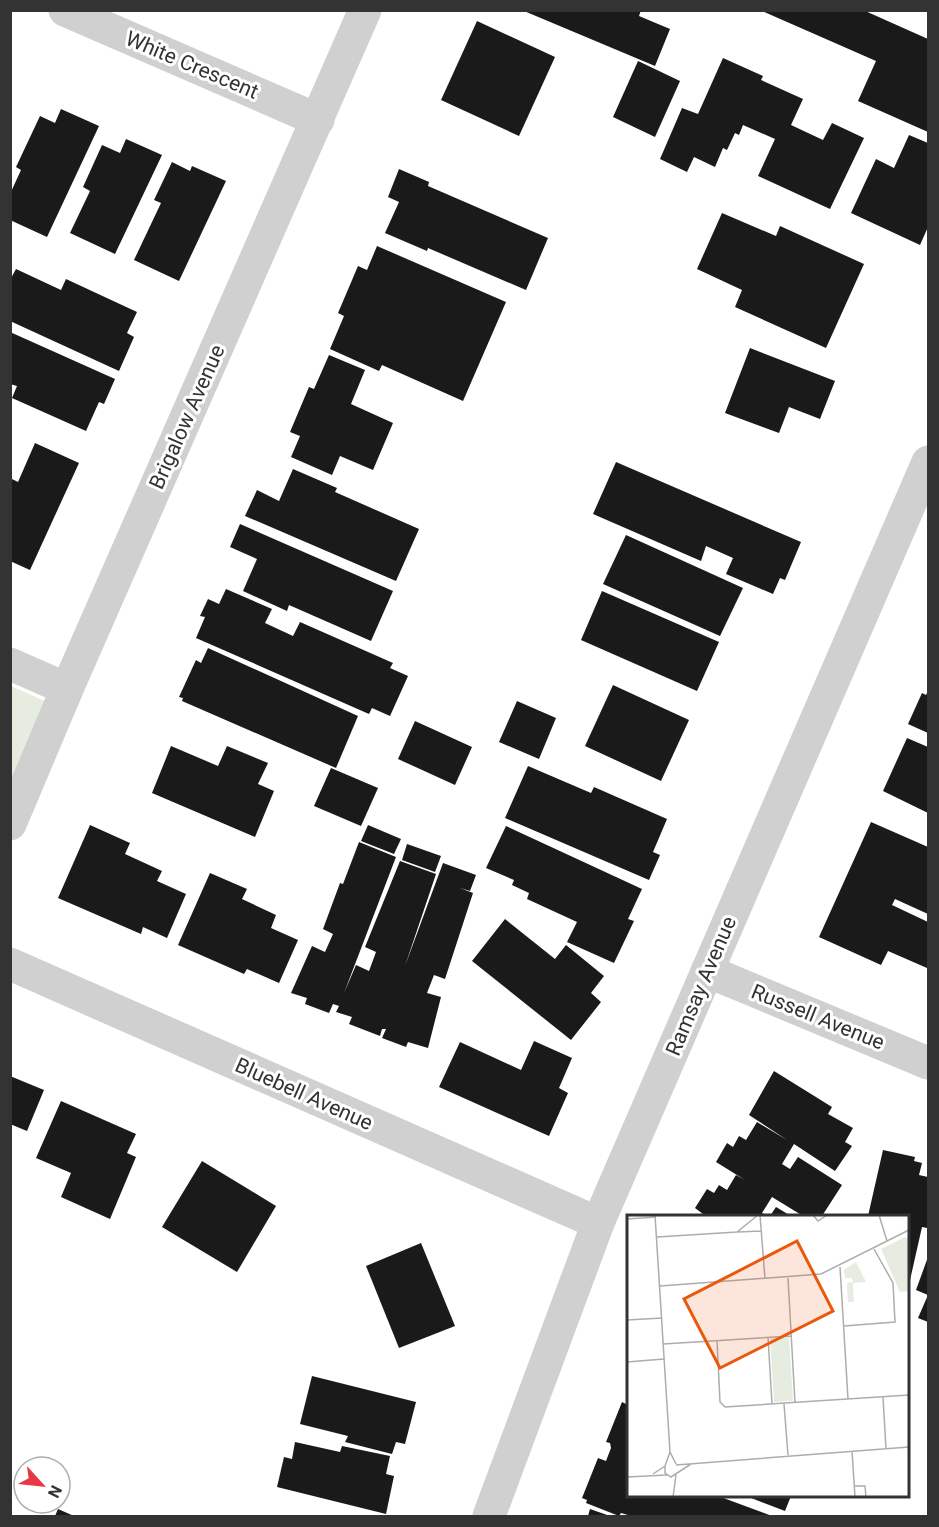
<svg xmlns="http://www.w3.org/2000/svg" width="939" height="1527" viewBox="0 0 939 1527" font-family="Roboto,sans-serif">
	<rect width="100%" height="100%" fill="#fff"/>
	<path fill="#e6ecdf" d="M11,686L47,702L11,786Z"/>
	<g fill="#1a1a1a">
		<path d="M641,10L639,16L670,29L655,66L524,11Z"/>
		<path d="M760,10H863L928,39V132L858,101L876,61Z"/>
		<path d="M477,21L555,57L519,136L441,100Z"/>
		<path d="M723,58L763,76L761,80L803,99L791,125L823,140L832,123L864,138L830,209L758,176L775,139L743,125L739,135L735,133L727,150L723,148L715,167L694,157L687,172L660,159L682,108L698,114Z"/>
		<path d="M638,61L680,81L655,137L613,117Z"/>
		<path d="M61,109L99,126L47,237L10,220V194L21,170L16,167L40,116L55,123Z"/>
		<path d="M909,135L928,143V227L920,245L851,213L876,159L894,168Z"/>
		<path d="M126,139L162,155L115,254L70,233L90,191L83,187L102,145L120,153Z"/>
		<path d="M172,162L190,171L192,166L226,181L179,281L134,260L161,203L154,200Z"/>
		<path d="M399,169L429,182L428,186L548,238L526,290L428,248L427,251L385,233L399,202L388,197Z"/>
		<path d="M722,213L776,236L780,226L864,264L826,348L735,307L742,290L697,269Z"/>
		<path d="M377,246L506,302L463,401L382,365L379,371L330,349L344,316L338,313L358,266L367,270Z"/>
		<path d="M16,269L61,290L66,279L137,312L127,333L134,337L119,371L10,321V280Z"/>
		<path d="M10,332L115,379L104,404L99,402L86,431L12,398L17,386L10,384Z"/>
		<path d="M750,348L835,381L820,419L789,407L779,433L725,413Z"/>
		<path d="M329,355L365,370L351,404L393,423L373,470L340,456L332,475L291,457L300,436L290,432L309,387L314,389Z"/>
		<path d="M35,443L79,463L30,570L10,561V478L18,482Z"/>
		<path d="M616,462L801,542L785,580L780,578L773,594L726,574L733,558L706,546L701,561L593,514Z"/>
		<path d="M293,469L337,488L335,492L419,529L396,581L245,516L257,490L279,501Z"/>
		<path d="M240,524L393,591L371,641L289,605L287,611L243,591L257,559L230,547Z"/>
		<path d="M626,535L743,588L720,636L603,584Z"/>
		<path d="M226,589L272,609L265,623L293,636L300,622L393,663L390,668L408,676L390,716L372,708L369,714L196,638L205,617L200,616L208,599L219,604Z"/>
		<path d="M602,591L719,642L697,691L581,640Z"/>
		<path d="M208,648L358,716L336,768L182,701L183,698L179,697L196,660L201,663Z"/>
		<path d="M613,685L689,720L661,781L585,746Z"/>
		<path d="M928,691V733L908,724L922,693L926,695Z"/>
		<path d="M517,701L556,718L539,759L499,742Z"/>
		<path d="M415,721L472,747L455,785L398,759Z"/>
		<path d="M907,738L928,747V813L883,791Z"/>
		<path d="M171,746L218,766L227,746L268,763L258,784L274,791L255,837L152,793Z"/>
		<path d="M528,766L591,793L594,787L667,819L653,852L660,855L649,880L505,818Z"/>
		<path d="M331,768L378,788L361,826L314,806Z"/>
		<path d="M871,822L928,847V914L895,899L892,905L928,922L927,968L888,951L881,965L819,937Z"/>
		<path d="M90,825L130,843L125,854L162,871L157,881L186,894L167,938L143,927L141,934L58,898Z"/>
		<path d="M368,825L401,839L394,854L361,841Z"/>
		<path d="M506,826L642,889L628,919L634,921L614,963L567,942L577,922L527,899L529,893L512,885L514,880L486,868Z"/>
		<path d="M359,842L396,857L344,993L356,965L369,971L376,952L365,947L400,861L436,874L405,966L443,863L476,875L470,891L460,888L473,893L445,979L434,975L427,993L441,997L428,1048L408,1042L406,1047L382,1038L386,1029H382L380,1036L349,1024L352,1017L336,1012L339,1006L333,1004L329,1013L305,1004L307,998L291,993L312,946L325,952L333,934L323,929L340,883L343,884Z"/>
		<path d="M407,844L441,856L435,872L402,860Z"/>
		<path d="M210,873L247,889L242,899L276,915L271,928L298,940L279,983L247,969L244,974L178,945Z"/>
		<path d="M505,919L555,959L566,945L604,976L591,993L601,1002L571,1040L472,961Z"/>
		<path d="M534,1041L572,1058L559,1088L568,1093L549,1136L439,1087L460,1042L521,1070Z"/>
		<path d="M774,1071L832,1107L828,1114L853,1128L845,1142L852,1146L835,1171L794,1144L782,1164L790,1169L798,1157L842,1185L822,1216H803L772,1197L762,1213L768,1216H701L703,1214L695,1208L707,1189L714,1193L719,1185L727,1190L736,1175L745,1180L716,1162L727,1143L733,1147L739,1136L746,1140L757,1122L787,1140L749,1115Z"/>
		<path d="M10,1076L44,1090L27,1131L10,1124Z"/>
		<path d="M61,1101L136,1134L127,1153L136,1157L110,1219L61,1197L71,1173L36,1158Z"/>
		<path d="M883,1150L915,1157L914,1161L922,1163L919,1175L928,1177V1220L927,1228L922,1227L908,1289V1216H868Z"/>
		<path d="M202,1161L276,1206L237,1272L162,1227Z"/>
		<path d="M776,1207L791,1216H770Z"/>
		<path d="M421,1243L455,1326L399,1348L366,1266Z"/>
		<path d="M928,1257V1322L918,1318L928,1295L916,1290Z"/>
		<path d="M312,1376L416,1402L405,1444L396,1442L392,1454L345,1442L348,1436L300,1424Z"/>
		<path d="M622,1402L628,1405V1496H718L772,1516H631L621,1513L619,1516L586,1503L587,1500L582,1498L598,1458L606,1461L611,1448L610,1443L606,1442Z"/>
		<path d="M295,1442L340,1452L342,1446L390,1456L386,1474L394,1476L386,1514L277,1487L284,1457L292,1459Z"/>
		<path d="M746,1496H791L785,1511Z"/>
		<path d="M58,1509L74,1516H55Z"/>
		<path d="M590,1509L610,1516H588Z"/>
	</g>
	<g fill="none" stroke-linecap="round" stroke-linejoin="round">
		<g stroke="#d0d0d0" stroke-width="33">
			<path d="M65,10L318,120"/>
			<path d="M10,664L67,689"/>
			<path d="M10,824L67,689L365,10"/>
			<path d="M10,964L598,1223"/>
			<path d="M707,971L928,1063"/>
			<path d="M489,1516L598,1223L928,462"/>
		</g>
	</g>
	<g text-anchor="middle" stroke-width="6" stroke-linejoin="round" paint-order="stroke">
		<g font-size="21" fill="#333" stroke="#fff">
			<text transform="translate(192 65) rotate(23)" y="7">White Crescent</text>
			<text transform="translate(187 417) rotate(-66)" y="7">Brigalow Avenue</text>
			<text transform="translate(701 986) rotate(-67)" y="7">Ramsay Avenue</text>
			<text transform="translate(818 1017) rotate(22)" y="7">Russell Avenue</text>
			<text transform="translate(304 1094) rotate(24)" y="7">Bluebell Avenue</text>
		</g>
	</g>
	<g transform="translate(627 1215)">
		<rect width="282" height="282" fill="#fff"/>
		<path d="M278,22L282,24V76L273,77L254,34ZM229,47L239,67L226,68L227,87H221L220,68L226,67L225,63H218L217,55ZM162,122L166,186L147,187L143,123Z" fill="#e6ecdf"/>
		<path fill="none" stroke="#adadad" stroke-width="1.5" d="M28,0L43,237L49,249M133,0L138,64M186,0L191,6L200,0M252,0L260,26M0,4L29,2M111,17L134,16M30,22L110,17L131,0M213,52L221,184M161,63L168,188M33,71L194,59L282,15M0,105L35,103M217,111L268,107L266,68L247,34M141,122L145,189M90,125L93,187L98,192L282,180M36,129L164,121M0,147L37,144M256,182L259,234M157,189L161,240M225,236L228,282M49,250L282,232M38,251V258L44,262L64,249M26,259L38,251L43,237M0,262L40,260M227,271H238L239,282M46,282L49,260"/>
		<path fill="#e8590c" fill-opacity="0.15" stroke="#e8590c" stroke-width="3" d="M170,26L206,96L93,153L57,84Z"/>
		<rect width="282" height="282" fill="none" stroke="#333" stroke-width="3"/>
	</g>
	<rect width="939" height="1527" fill="none" stroke="#333333" stroke-width="24"/>
	<g transform="translate(42 1485) rotate(117)"><circle r="28" fill="#ffffff" stroke="#adadad" stroke-width="1.5"/>
	<path d="M0-4.5L10 22L0 15L-10 22Z" fill="#e63946"/>
	<text y="-9" font-size="16" font-weight="bold" text-anchor="middle" fill="#333333">N</text>
	</g>
</svg>
